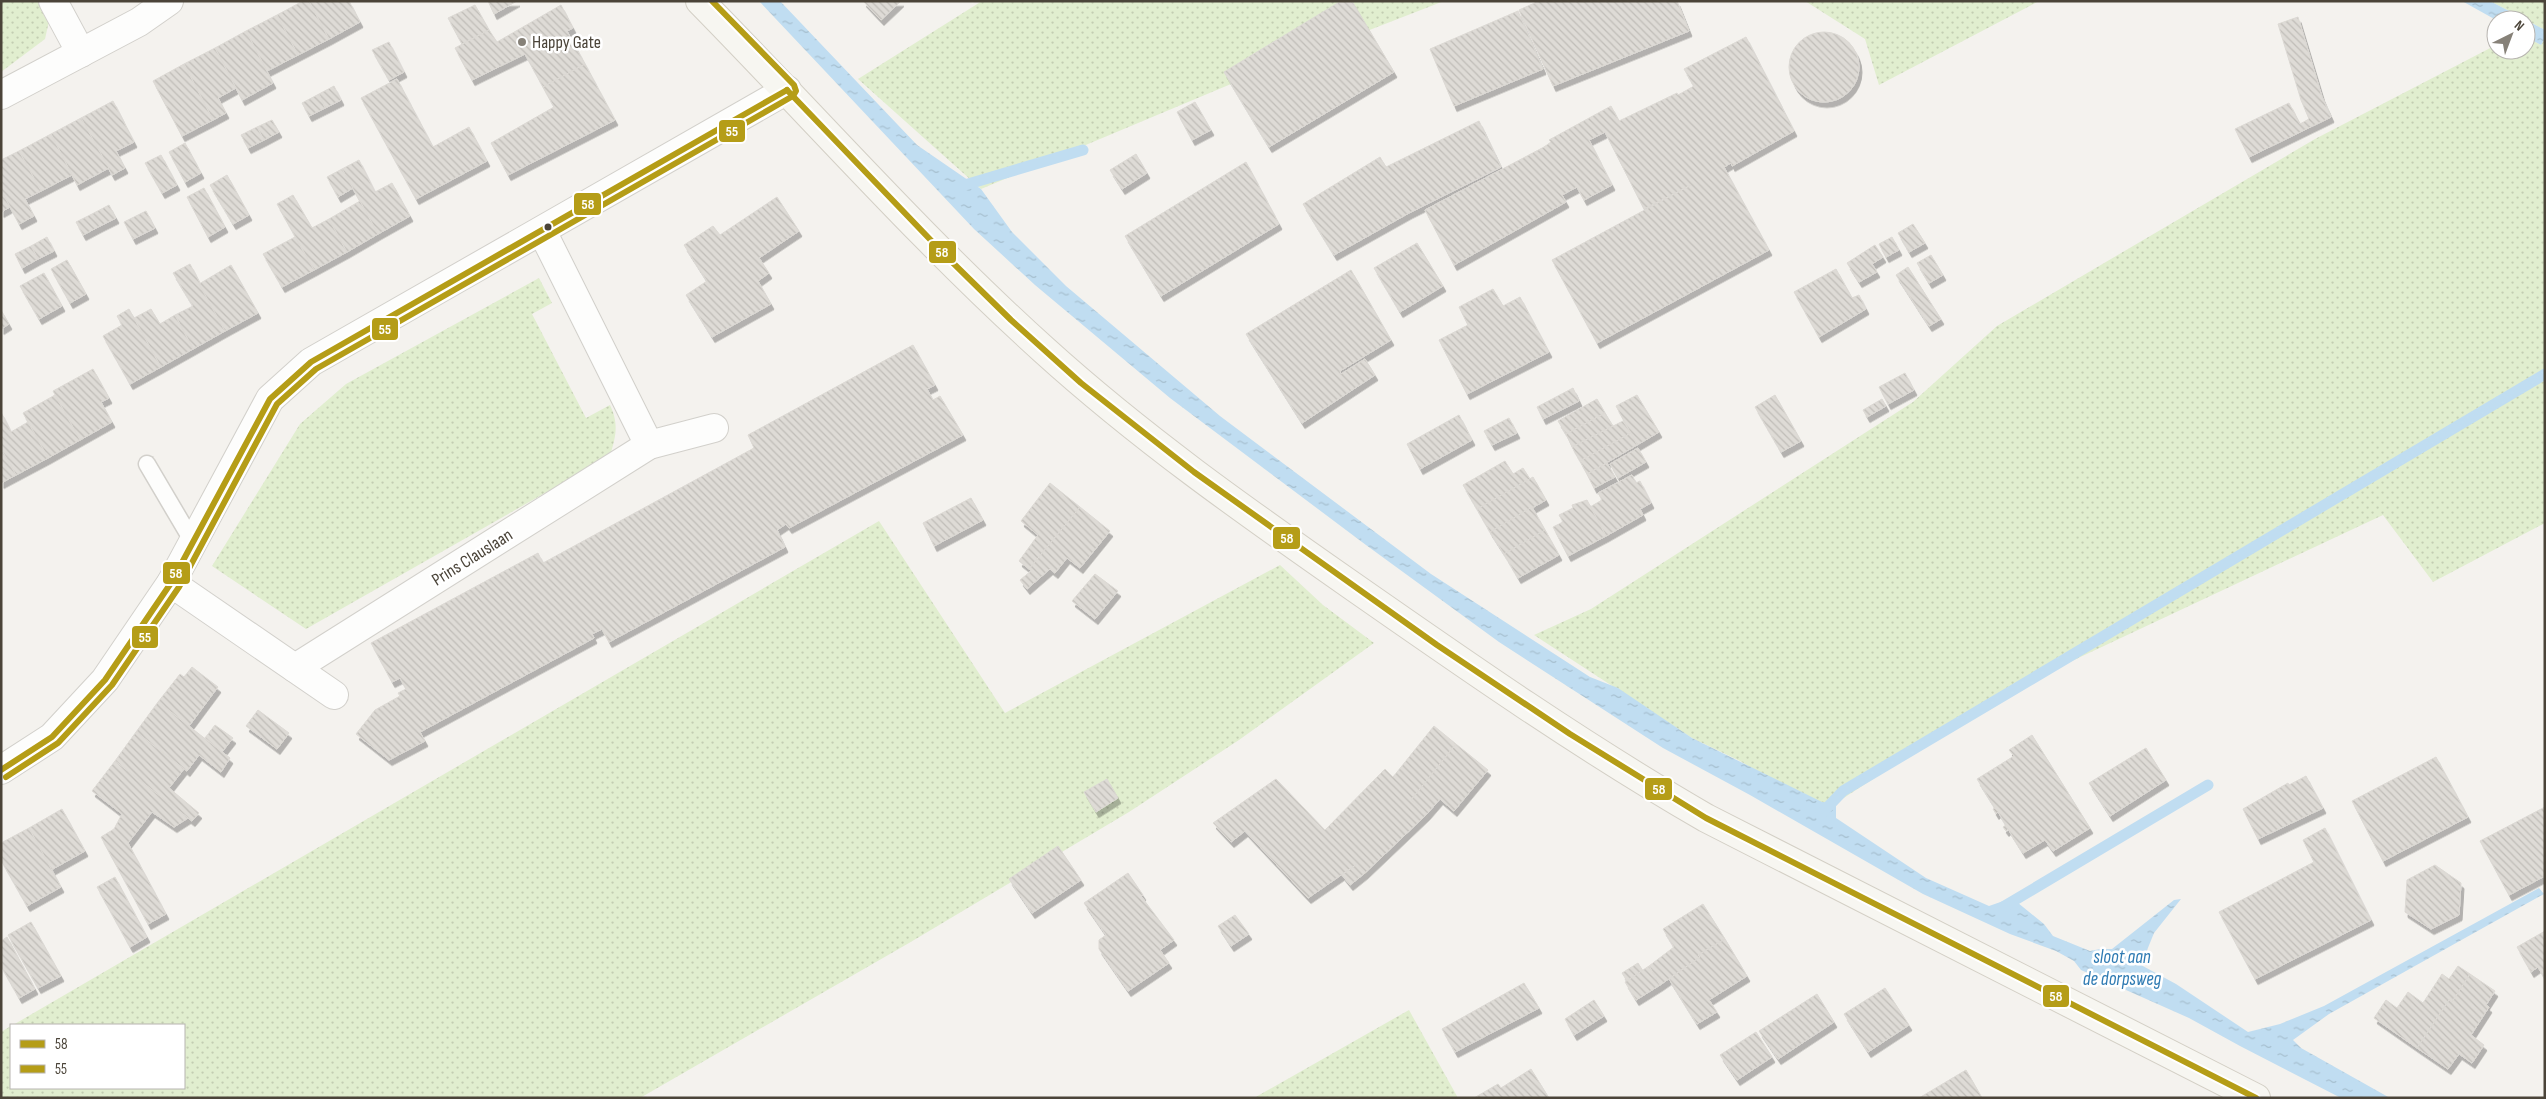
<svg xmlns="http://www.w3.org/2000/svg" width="2546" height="1099" viewBox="0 0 2546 1099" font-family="'Sofia Sans Condensed',sans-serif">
	<defs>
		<pattern id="grass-dots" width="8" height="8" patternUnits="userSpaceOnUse" patternTransform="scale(1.25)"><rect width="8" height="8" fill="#e1eecf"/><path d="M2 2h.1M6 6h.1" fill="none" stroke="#c3cdb2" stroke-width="1.8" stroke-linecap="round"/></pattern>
		<pattern id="water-ripples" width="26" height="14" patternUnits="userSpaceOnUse" patternTransform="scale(1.25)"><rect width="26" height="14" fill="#c0ddf1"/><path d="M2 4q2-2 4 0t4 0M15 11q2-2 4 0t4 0" fill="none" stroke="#a6bfcf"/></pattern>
		<pattern id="building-back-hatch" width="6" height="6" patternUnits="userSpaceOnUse" patternTransform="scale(1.25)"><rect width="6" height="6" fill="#dedbd6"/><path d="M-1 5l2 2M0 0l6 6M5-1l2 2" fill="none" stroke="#c0bdb8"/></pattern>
		<filter id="shadow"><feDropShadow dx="3" dy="5.5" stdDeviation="0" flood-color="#0004"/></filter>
	</defs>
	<rect width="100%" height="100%" fill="#f4f2ee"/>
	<g fill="url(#grass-dots)">
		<path d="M1,1H37L49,21L45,39L1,72Z"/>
		<path d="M982,1H1444L1231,84L981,189L858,79Z"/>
		<path d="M1805,1H2039L1879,85L1865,39Z"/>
		<path d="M2490,1H2545V30Z"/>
		<path d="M2526,37L2541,45L2545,38V523L2433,582L2383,515L2010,690L1836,803H1823L1785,788L1740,761L1692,738L1534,635L1591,609L1913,402L1997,326L2315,139L2496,45V50H2526Z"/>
		<path d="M539,278L552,303L532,314L586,418L610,405C619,424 616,436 610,456L306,629L212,566L300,424L346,384Z"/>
		<path d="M879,521L1005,713L1280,565L1323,605L1374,643L1239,740L1129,812L909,943L640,1098H1V1032L11,1026V1088H184V1025H13Z"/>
		<path d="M1409,1010L1458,1098H1254Z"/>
	</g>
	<g fill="url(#water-ripples)">
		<path d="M759,1H780L917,145L981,189L1012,232L1066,286L1220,416L1431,574L1590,677L1618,688L1692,738L1822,802L1836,803V818L1926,878L1989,906L2012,898L2044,924L2053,936L2090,951L2100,949H2112L2174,900L2181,899L2154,933L2141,965L2176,984L2248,1032L2280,1024L2324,1006L2539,888L2544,894L2329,1014L2293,1040L2301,1048L2390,1098H2341L2240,1046L2189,1018L2081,970L2074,961L2056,951L2010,934L1923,894L1750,795L1663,748L1499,642L1366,545L1170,398L1035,285L974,229Z"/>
		<path d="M2462,1H2490L2526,20H2496Z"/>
		<path d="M2526,20L2545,30V38L2541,45L2526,37Z"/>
	</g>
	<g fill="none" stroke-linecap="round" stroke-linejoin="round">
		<g stroke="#c0ddf1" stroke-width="11">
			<path d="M958,187L1083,150"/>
			<path d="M1821,814L1843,791L2545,374"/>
			<path d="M2003,907L2208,785"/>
		</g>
	</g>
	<g fill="url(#building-back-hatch)" stroke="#dcd9d4" filter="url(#shadow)">
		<path d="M303,1H309L329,39L298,55L277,15Z"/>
		<path d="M309,1H349L360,22L329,39Z"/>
		<path d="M488,1H517L494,14Z"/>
		<path d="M863,1H901L881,20Z"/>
		<path d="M1341,1H1352L1394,72L1269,147L1224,72Z"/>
		<path d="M1539,1H1677L1689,31L1553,86L1519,10Z"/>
		<path d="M475,5L489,30L462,44L448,18Z"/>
		<path d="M561,5L573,28L567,31L585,64L543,87L525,54L472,80L455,48L489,30L497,42Z"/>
		<path d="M1518,11L1543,69L1454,106L1430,49Z"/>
		<path d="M277,15L298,55L267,71L246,31Z"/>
		<path d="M2298,17L2322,97L2331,117L2249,157L2235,129L2289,103L2300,124L2309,119L2301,100L2278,24Z"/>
		<path d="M246,31L273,83L242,100L215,48Z"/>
		<circle cx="1824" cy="67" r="35"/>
		<path d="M1746,37L1794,131L1732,166L1731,163L1724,167L1769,250L1597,343L1552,260L1691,185L1644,209L1605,132L1589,140L1612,185L1584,200L1577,187L1562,195L1566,202L1454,265L1425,210L1544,147L1551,142L1549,140L1611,106L1619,121L1677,93L1678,95L1694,86L1684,69Z"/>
		<path d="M389,42L404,72L389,80L372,50Z"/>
		<path d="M215,48L236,88L218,98L226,113L213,120L184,64Z"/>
		<path d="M184,64L213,120L182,136L153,81Z"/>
		<path d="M585,64L615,120L508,175L491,143L554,107L543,87Z"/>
		<path d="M397,79L433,147L469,127L487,161L416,199L361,98Z"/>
		<path d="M334,86L341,100L325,108L319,94Z"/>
		<path d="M319,94L325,108L309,116L302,103Z"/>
		<path d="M113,101L134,142L116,151L125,168L112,175L81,118Z"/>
		<path d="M1195,102L1211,130L1192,140L1177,112Z"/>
		<path d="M81,118L109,168L77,185L51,134Z"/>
		<path d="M272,120L279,132L264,140L257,127Z"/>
		<path d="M1479,121L1501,167L1409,213L1334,255L1303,204L1380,157L1386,167Z"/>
		<path d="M257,127L264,140L248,148L241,135Z"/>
		<path d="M51,134L72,175L41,191L19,151Z"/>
		<path d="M185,143L201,173L185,182L169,152Z"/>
		<path d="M19,151L41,191L25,199L34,216L19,224L1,190V160Z"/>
		<path d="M1136,154L1147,173L1122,189L1110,170Z"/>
		<path d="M161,155L177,185L162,193L145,163Z"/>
		<path d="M359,160L375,192L392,183L410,216L378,234L342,169Z"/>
		<path d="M1246,162L1279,224L1161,296L1125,236Z"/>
		<path d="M342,169L353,188L338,197L327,177Z"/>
		<path d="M227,175L249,215L233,224L210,185Z"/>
		<path d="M204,188L225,227L208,237L187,197Z"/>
		<path d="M1,190L10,207L1,212Z"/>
		<path d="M293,195L312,228L329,219L347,252L314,270L277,204Z"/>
		<path d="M777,197L799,231L759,258L769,273L758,281L771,304L712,337L686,295L707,281L684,245L713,226L720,235Z"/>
		<path d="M360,201L378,234L347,252L329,219Z"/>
		<path d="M109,205L116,218L100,226L92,214Z"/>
		<path d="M146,211L155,228L133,239L124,222Z"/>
		<path d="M92,214L100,226L83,235L76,222Z"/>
		<path d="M1913,224L1925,243L1909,252L1898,233Z"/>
		<path d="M47,237L54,251L38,259L31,246Z"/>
		<path d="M295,237L314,270L282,287L263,254Z"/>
		<path d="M1892,237L1899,250L1886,257L1879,244Z"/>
		<path d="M1417,243L1443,286L1400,312L1374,268Z"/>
		<path d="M1875,245L1883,257L1872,264L1877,272L1859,282L1847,263Z"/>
		<path d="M31,246L38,259L22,268L15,254Z"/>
		<path d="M1931,255L1943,275L1929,283L1917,263Z"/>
		<path d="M67,260L86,294L70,303L51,269Z"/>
		<path d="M190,264L225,331L193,349L175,315L193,306L173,273Z"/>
		<path d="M231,265L258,313L225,331L199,284Z"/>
		<path d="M1908,267L1941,319L1929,326L1896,275Z"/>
		<path d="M1836,269L1852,298L1859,295L1866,309L1819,337L1794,292Z"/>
		<path d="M1351,270L1391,340L1340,371L1341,374L1365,359L1375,375L1302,423L1246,334Z"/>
		<path d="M44,273L62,306L39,319L20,286Z"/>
		<path d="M1493,289L1503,306L1520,297L1549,352L1467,394L1439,340L1468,325L1459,307Z"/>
		<path d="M129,309L161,367L130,384L103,336L122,325L117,316Z"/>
		<path d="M151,309L160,324L175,315L193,349L161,367L134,318Z"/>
		<path d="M1,310L9,324L1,329Z"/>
		<path d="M913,345L935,385L927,389L933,400L940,396L963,435L789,528L786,524L777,530L785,547L609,642L602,629L592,634L594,638L420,732L425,741L389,760L356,734L375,710L400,696L398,693L406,689L400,678L392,682L371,643L538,553L543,563L754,448L748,435Z"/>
		<path d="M93,369L109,398L101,402L112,422L80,440L53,391Z"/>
		<path d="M1905,373L1914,390L1888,404L1879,387Z"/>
		<path d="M1573,388L1579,401L1543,419L1537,407Z"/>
		<path d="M55,395L80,440L48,458L23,413Z"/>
		<path d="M1637,395L1659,432L1637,445L1616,406Z"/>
		<path d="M1775,395L1801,441L1781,452L1755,407Z"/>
		<path d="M1597,399L1605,413L1566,434L1558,421Z"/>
		<path d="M1882,399L1886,406L1867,417L1863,410Z"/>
		<path d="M1,412L11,432L28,422L48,458L16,475L1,449Z"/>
		<path d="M1605,413L1613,426L1572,447L1566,434Z"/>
		<path d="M1459,415L1472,440L1420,469L1407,444Z"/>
		<path d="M1509,418L1517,433L1492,445L1484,431Z"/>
		<path d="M1623,421L1631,433L1580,461L1572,447Z"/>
		<path d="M1631,433L1637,445L1587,474L1580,461Z"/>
		<path d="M1638,448L1646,462L1618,478L1610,464Z"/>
		<path d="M1,449L16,475L1,483Z"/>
		<path d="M1505,461L1513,474L1523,468L1530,479L1477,509L1463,485Z"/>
		<path d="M1607,463L1615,477L1594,488L1587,474Z"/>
		<path d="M1632,475L1636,483L1640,481L1651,503L1640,509L1643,515L1606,536L1590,507L1602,500L1598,493Z"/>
		<path d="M1533,477L1546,500L1490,532L1477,509Z"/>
		<path d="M1050,483L1080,507L1029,569L1019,561L1038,535L1021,521Z"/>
		<path d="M971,498L983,520L934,546L923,523Z"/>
		<path d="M1587,500L1606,536L1568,556L1553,527L1563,522L1559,515L1573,508L1572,505Z"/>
		<path d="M1080,507L1110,531L1080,568L1067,558L1055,573L1050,569L1027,589L1020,580L1031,571L1029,569Z"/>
		<path d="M1532,507L1545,530L1504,554L1490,532Z"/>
		<path d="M1545,530L1559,555L1518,578L1504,554Z"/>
		<path d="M1095,574L1118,591L1095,619L1072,601Z"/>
		<path d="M192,667L218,687L189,726L158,702L180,674L184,677Z"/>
		<path d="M158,702L230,758L221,772L199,755L187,771L136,732Z"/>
		<path d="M258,710L289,733L277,749L246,726Z"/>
		<path d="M215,725L233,738L222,752L205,738Z"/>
		<path d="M1434,726L1456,744L1411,800L1427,814L1365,873L1357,864L1308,898L1245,831L1231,842L1213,823L1276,779L1325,830L1385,769L1393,777Z"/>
		<path d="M136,732L184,769L169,788L199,813L192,821L115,761Z"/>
		<path d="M2032,735L2090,828L2053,851L2045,840L2023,853L2008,829L2006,831L2003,827L2006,825L1998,812L1996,814L1993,809L1995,808L1977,779L2014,756L2009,750Z"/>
		<path d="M1456,744L1488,770L1454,811L1440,799L1427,814L1411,800Z"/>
		<path d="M2146,748L2166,780L2110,816L2089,783Z"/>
		<path d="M2436,757L2468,817L2383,861L2352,801Z"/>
		<path d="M115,761L188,818L174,827L152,812L128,843L166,914L148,924L101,837L114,829L122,814L92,791Z"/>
		<path d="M2306,776L2323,808L2258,839L2243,809L2288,783L2289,785Z"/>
		<path d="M1107,779L1118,798L1096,812L1084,792Z"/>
		<path d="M2545,807V876L2509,895L2480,841Z"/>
		<path d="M62,809L85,851L51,870L29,828Z"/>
		<path d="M29,828L61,887L27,906L1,860V843Z"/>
		<path d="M2325,828L2371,920L2255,979L2219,912L2314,862L2303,840Z"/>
		<path d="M1058,846L1081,880L1032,913L1009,879Z"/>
		<path d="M1357,864L1365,873L1350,885L1342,875Z"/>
		<path d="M2435,865L2461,883L2459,915L2431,929L2405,912L2407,880Z"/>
		<path d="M1128,873L1143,895L1141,896L1174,940L1160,950L1169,963L1128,991L1099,949V940L1106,935L1084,903Z"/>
		<path d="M115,877L147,937L130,947L97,887Z"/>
		<path d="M1703,904L1725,939L1698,955L1700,957L1660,985L1649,966L1674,947L1663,929Z"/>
		<path d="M1235,915L1249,934L1231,946L1218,926Z"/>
		<path d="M31,922L61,976L38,988L8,935Z"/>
		<path d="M2545,931V979L2538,967L2531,972L2517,947Z"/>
		<path d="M7,937L35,989L19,998L1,966V941Z"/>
		<path d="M1725,939L1747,976L1709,1000L1717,1012L1697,1024L1669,979L1700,957L1698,955Z"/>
		<path d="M1638,963L1643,971L1627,981L1622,973Z"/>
		<path d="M1649,966L1660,985L1636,1000L1625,982Z"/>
		<path d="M2458,966L2470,974L2452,1002L2449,1000L2417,1048L2374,1018L2386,1000L2397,1008L2408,992L2423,1003L2442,974L2449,979Z"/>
		<path d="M2470,974L2495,991L2486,1005L2489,1007L2471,1035L2484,1045L2472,1063L2459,1054L2448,1069L2417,1048L2449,1000L2452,1002Z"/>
		<path d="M1524,983L1539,1008L1455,1052L1442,1029Z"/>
		<path d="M1885,988L1909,1025L1868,1052L1844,1014Z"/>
		<path d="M1817,994L1834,1022L1778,1059L1759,1031Z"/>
		<path d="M1594,1000L1604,1016L1574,1035L1565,1019Z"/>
		<path d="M1756,1032L1772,1057L1737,1080L1720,1055Z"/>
		<path d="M1531,1069L1549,1098H1474L1498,1084L1501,1088Z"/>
		<path d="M1966,1070L1982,1098H1919Z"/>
	</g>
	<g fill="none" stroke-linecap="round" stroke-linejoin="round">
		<defs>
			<path id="lane" d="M147,464L193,542"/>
			<g id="street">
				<path d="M53,1L81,53"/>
				<path d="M1,95L139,22L169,1"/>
				<path d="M542,231L649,445"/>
				<path d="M171,583L334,695"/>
				<path d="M295,668L649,445L714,428"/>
				<path d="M1,770L52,737L105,680L171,583L270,399L311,362L787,90"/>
			</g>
			<path id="secondary" d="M700,1C814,117 923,241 1044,350C1140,437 1245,511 1351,585C1467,666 1583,747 1706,818L2256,1098"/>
		</defs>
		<use href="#lane" stroke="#d2d0cb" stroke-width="19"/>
		<use href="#street" stroke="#d2d0cb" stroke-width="30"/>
		<use href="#secondary" stroke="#d3cfc5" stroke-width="30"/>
		<use href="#lane" stroke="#fdfdfc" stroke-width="16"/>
		<use href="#street" stroke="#fdfdfc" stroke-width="28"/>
		<use href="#secondary" stroke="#f7f6f1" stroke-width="28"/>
		<defs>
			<g id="bus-1">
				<path d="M787,90L946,256L1011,320L1081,383L1194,472L1437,645L1570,734L1706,818L2256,1098"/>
				<path d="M1,770L52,737L105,680L171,583L270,399L311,362L787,90"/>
			</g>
			<path id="bus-2" d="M6,777L58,743L112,685L179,587L277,404L316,369L793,96L796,91L794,85L712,1"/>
		</defs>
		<use href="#bus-1" stroke="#fff" stroke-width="10"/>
		<use href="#bus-2" stroke="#fff" stroke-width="10"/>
		<use href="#bus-1" stroke="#b59d17" stroke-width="6"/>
		<use href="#bus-2" stroke="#b59d17" stroke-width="6"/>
	</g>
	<circle fill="#868178" stroke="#fff" stroke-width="2" cx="522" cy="42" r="5"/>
	<circle fill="#4b4439" stroke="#fff" stroke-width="2" cx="548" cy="227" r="4.5"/>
	<g text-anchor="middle" stroke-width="5" stroke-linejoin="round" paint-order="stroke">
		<g font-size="18" fill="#4b4439" stroke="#fff" text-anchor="start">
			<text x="532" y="48">Happy Gate</text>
		</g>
		<g font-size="18" fill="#4b4439" stroke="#fff">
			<text transform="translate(472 557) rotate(-32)" y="6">Prins Clauslaan</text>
		</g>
		<g font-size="19" font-style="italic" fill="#2e7ab2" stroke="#fff">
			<text x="2122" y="963">sloot aan<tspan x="2122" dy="22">de dorpsweg</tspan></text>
		</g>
	</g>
	<g stroke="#fff" stroke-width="2">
		<rect x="718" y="119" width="28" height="24" rx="5" fill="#b59d17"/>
		<rect x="573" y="192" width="29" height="24" rx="5" fill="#b59d17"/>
		<rect x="928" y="240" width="29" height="24" rx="5" fill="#b59d17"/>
		<rect x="371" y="317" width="28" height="24" rx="5" fill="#b59d17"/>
		<rect x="1272" y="526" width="29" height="24" rx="5" fill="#b59d17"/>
		<rect x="162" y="561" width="29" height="24" rx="5" fill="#b59d17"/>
		<rect x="131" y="625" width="28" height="24" rx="5" fill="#b59d17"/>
		<rect x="1644" y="777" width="29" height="24" rx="5" fill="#b59d17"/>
		<rect x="2042" y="984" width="28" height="24" rx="5" fill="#b59d17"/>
	</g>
	<g font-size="14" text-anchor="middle" font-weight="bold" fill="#fff">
		<text x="732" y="136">55</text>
		<text x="588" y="209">58</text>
		<text x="942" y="257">58</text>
		<text x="385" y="334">55</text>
		<text x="1287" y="543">58</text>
		<text x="176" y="578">58</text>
		<text x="145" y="642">55</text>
		<text x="1659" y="794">58</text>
		<text x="2056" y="1001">58</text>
	</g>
	<rect width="2546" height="1099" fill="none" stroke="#4b4439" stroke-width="5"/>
	<rect x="10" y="1024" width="175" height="65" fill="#ffffff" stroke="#b7b4b0"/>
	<rect x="20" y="1040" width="25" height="8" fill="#b59d17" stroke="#b7b4b0"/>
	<text x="55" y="1049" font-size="15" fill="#4b4439">58</text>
	<rect x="20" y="1065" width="25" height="8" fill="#b59d17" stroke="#b7b4b0"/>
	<text x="55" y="1074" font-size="15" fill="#4b4439">55</text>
	<g transform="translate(2511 35) rotate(42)"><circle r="24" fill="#ffffff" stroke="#b7b4b0"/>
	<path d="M0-4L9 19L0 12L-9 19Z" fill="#868178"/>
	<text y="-8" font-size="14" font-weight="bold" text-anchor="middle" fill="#4b4439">N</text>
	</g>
</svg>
